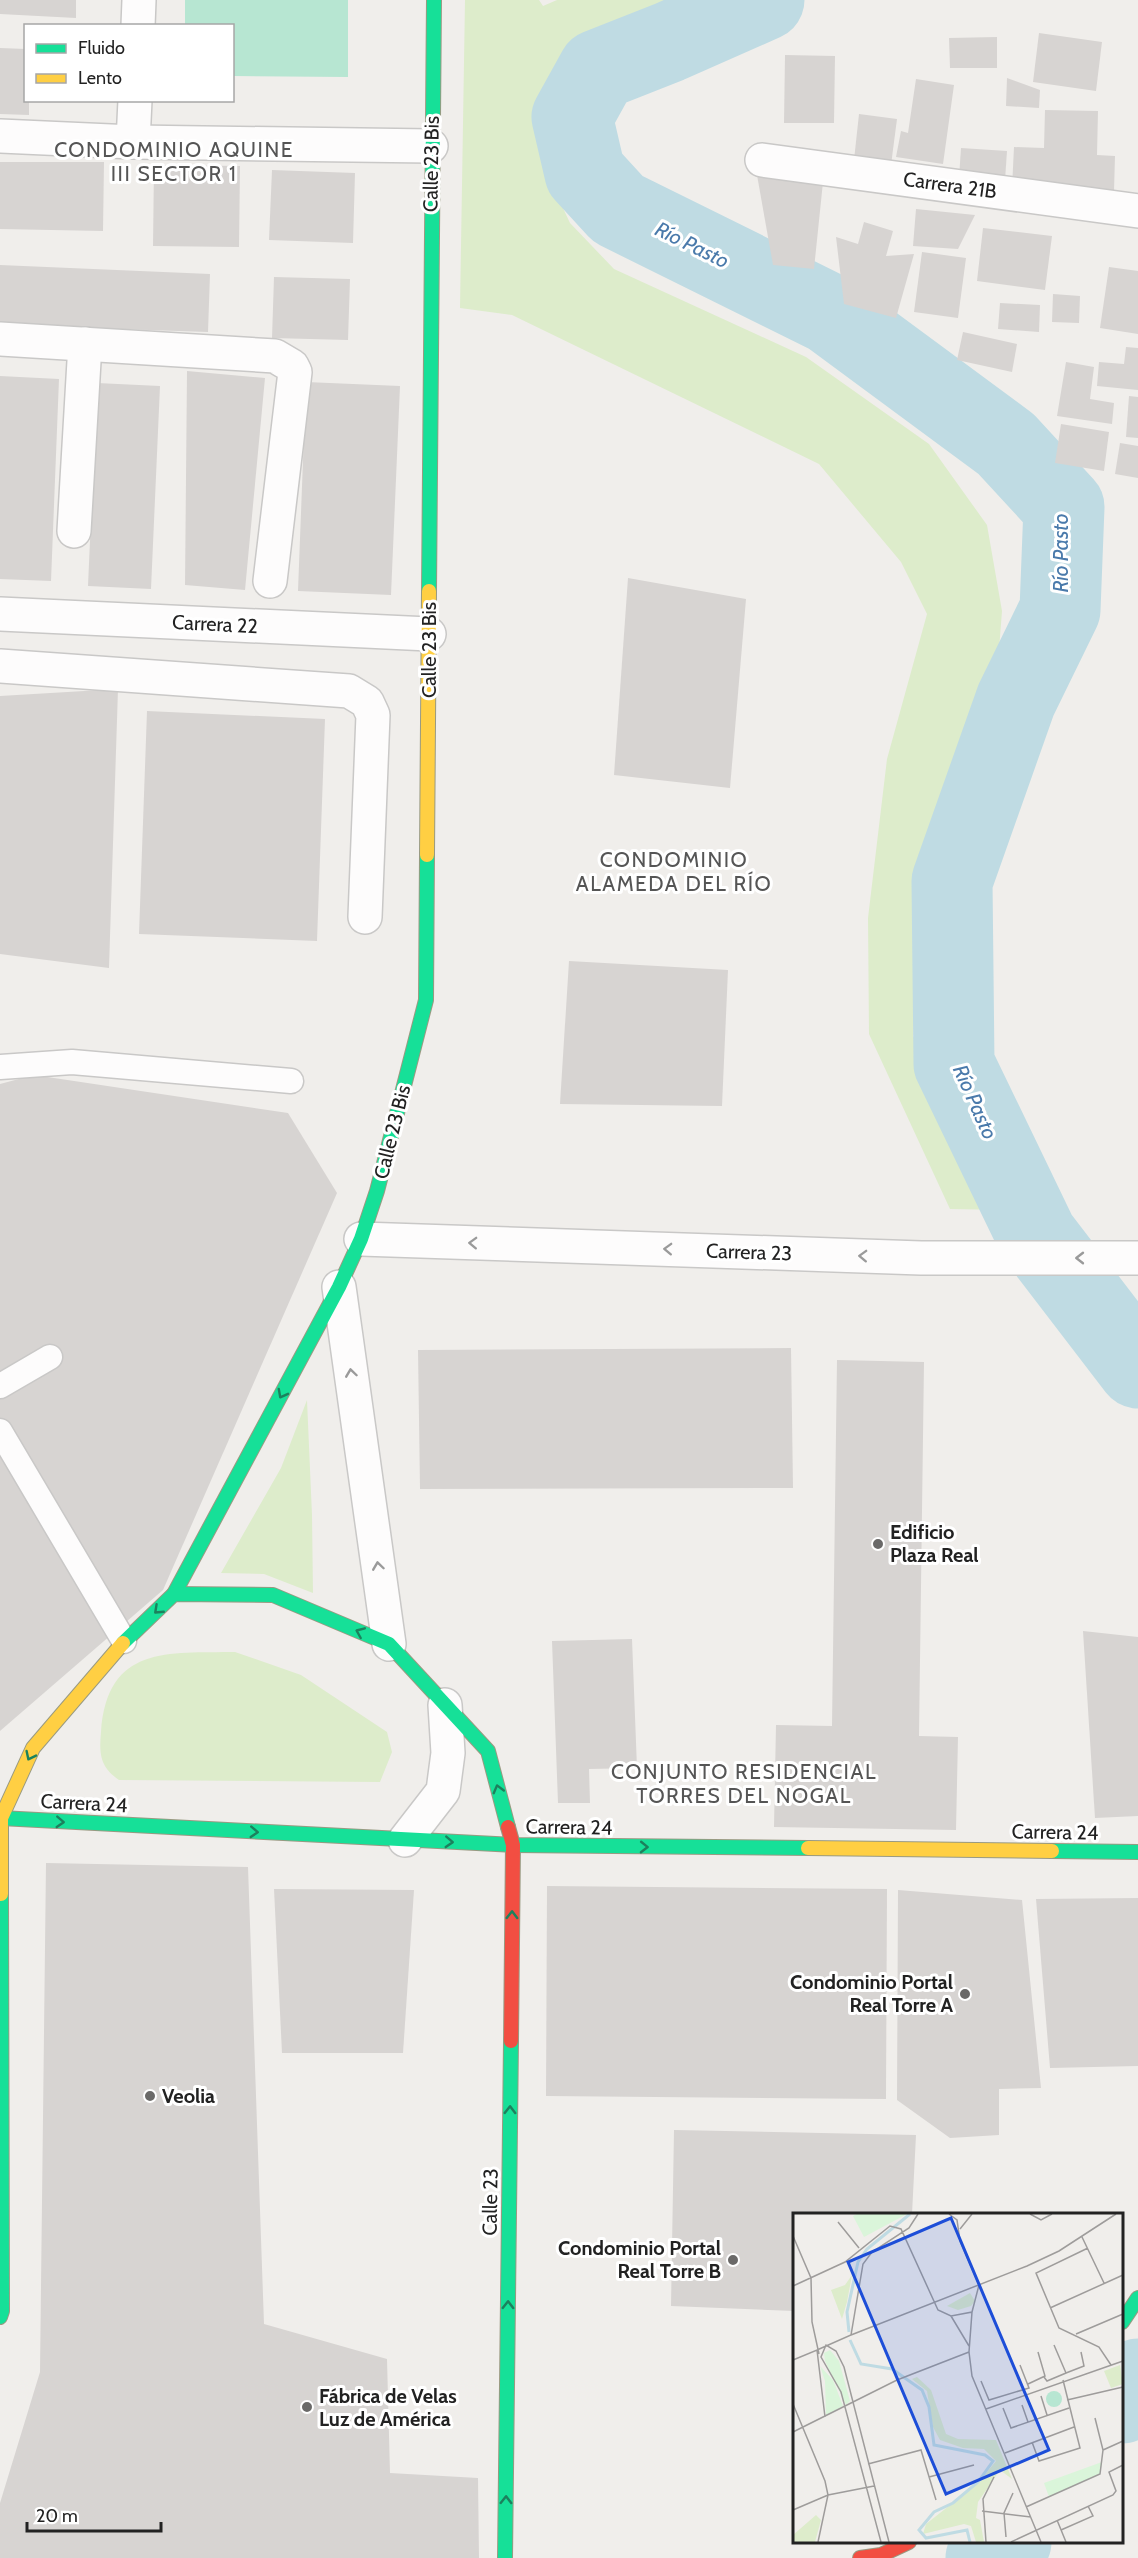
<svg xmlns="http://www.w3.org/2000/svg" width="1138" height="2558" viewBox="0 0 1138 2558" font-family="Cabin,sans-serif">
	<rect width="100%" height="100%" fill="#f0eeeb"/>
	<g fill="#ddeccb">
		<path d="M465,0H539L543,6L557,0H726L625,43L583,71L542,111L547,174L570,223L614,269L806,357L929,444L987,525L1002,611L997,676L943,811L918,961L913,1036L1006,1210L950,1209L869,1034L868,918L887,759L927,614L901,562L819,464L512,315L460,308Z"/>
		<path d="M307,1400L312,1515L313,1593L264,1574L221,1573L281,1468Z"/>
		<path d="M235,1652L301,1675L387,1732L392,1752L380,1782L119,1780C100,1767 99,1754 101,1732C107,1645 168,1653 235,1652Z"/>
	</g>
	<path fill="#b7e6d2" d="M185,0H348V77L233,76L232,26L185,25Z"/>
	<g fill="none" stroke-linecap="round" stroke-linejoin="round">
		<g stroke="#bfdbe3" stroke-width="81">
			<path d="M764,0L669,42L598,70L572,117L585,173L618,209L830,314L1006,444L1064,507L1060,610L1016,700L952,881L954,1064L1037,1236L1138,1368"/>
			<path d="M1122,2403L1138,2379"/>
			<path d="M986,2558L1011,2542"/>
		</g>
	</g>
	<g fill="#d7d4d2">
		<path d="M0,0H76V18L0,14Z"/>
		<path d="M1039,33L1102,42L1096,91L1033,82Z"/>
		<path d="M997,37V68H950L949,38Z"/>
		<path d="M0,48L26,49V100H29V115L0,114Z"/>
		<path d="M785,55L835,56L834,123H784Z"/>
		<path d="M1007,78L1040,90L1039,108L1006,106Z"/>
		<path d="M916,79L954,85L943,164L896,157L901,131L908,133Z"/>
		<path d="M1045,110L1098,111L1097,155L1115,156L1114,191L1012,188L1014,147L1044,148Z"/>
		<path d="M859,114L897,119L891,165L854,160Z"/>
		<path d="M961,148L1007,151L1005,180L959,178Z"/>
		<path d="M0,162H104L103,231L0,229Z"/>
		<path d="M154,165L240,166L239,247L153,246Z"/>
		<path d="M272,170L355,173L353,243L269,240Z"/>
		<path d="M757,175L823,182L814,269L773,265Z"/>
		<path d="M916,209L975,215L958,249L913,246Z"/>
		<path d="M864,222L893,231L886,256L914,254L896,318L844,304L836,237L858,244Z"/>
		<path d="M983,228L1052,236L1045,290L977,281Z"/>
		<path d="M922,252L966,258L958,318L914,312Z"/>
		<path d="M0,265L210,274L208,332L0,325Z"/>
		<path d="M1109,267L1138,271V334L1100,328Z"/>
		<path d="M274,277L350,279L348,340L272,338Z"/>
		<path d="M1053,294L1080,296L1079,323L1052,322Z"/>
		<path d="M1000,303L1040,305L1039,332L998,329Z"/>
		<path d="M963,332L1017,344L1012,372L957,360Z"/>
		<path d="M1126,347L1138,348V390L1097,386L1099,362L1124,364Z"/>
		<path d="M1066,362L1094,367L1090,399L1114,403L1112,424L1057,416Z"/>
		<path d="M187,371L265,378L245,590L185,585Z"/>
		<path d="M0,376L59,379L51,581L0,579Z"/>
		<path d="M306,382L400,386L391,595L298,591Z"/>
		<path d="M97,383L160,386L151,589L88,586Z"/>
		<path d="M1129,396L1138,397V438L1126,437Z"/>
		<path d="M1061,424L1109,432L1104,471L1055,463Z"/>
		<path d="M1120,443L1138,446V478L1115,474Z"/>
		<path d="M628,578L746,599L730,788L614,775Z"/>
		<path d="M118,689L109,968L0,954V696Z"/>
		<path d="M147,711L325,719L317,941L139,934Z"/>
		<path d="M569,961L728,970L722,1106L560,1104Z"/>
		<path d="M34,1075L288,1113L337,1193L163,1590L0,1731V1084Z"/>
		<path d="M791,1348L793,1488L420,1489L418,1350Z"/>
		<path d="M837,1360L924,1362L919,1736L958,1737L956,1830L774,1827L776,1725L832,1726Z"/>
		<path d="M1083,1631L1138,1637V1816L1095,1818Z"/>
		<path d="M632,1639L637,1768L589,1769L590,1803H558L552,1641Z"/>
		<path d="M46,1863L248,1867L264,2324L387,2359L390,2473L478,2478L479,2558H0V2503L40,2372Z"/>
		<path d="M547,1886L887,1889L886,2099L546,2096Z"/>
		<path d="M274,1889L414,1890L403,2053H282Z"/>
		<path d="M898,1890L1022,1900L1041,2088L999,2089V2135L950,2138L897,2100Z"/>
		<path d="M1138,1898V2066L1050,2068L1036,1899Z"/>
		<path d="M674,2130L916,2135L912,2214H794V2311L671,2306Z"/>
	</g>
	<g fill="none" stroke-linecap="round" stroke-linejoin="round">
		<defs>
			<g id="lane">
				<path d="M0,1067L72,1062L291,1081"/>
				<path d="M0,1386L50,1357"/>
				<path d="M0,1431L124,1641"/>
			</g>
			<g id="street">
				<path d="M138,26L139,0"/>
				<path d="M0,136L133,142L431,146"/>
				<path d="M133,142L135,100"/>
				<path d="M762,160L1138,211"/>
				<path d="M0,339L275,356L292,366L295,372L270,581"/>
				<path d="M74,531L85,344"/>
				<path d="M0,614L429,634"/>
				<path d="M0,666L349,691L367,702L373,715L365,917"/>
				<path d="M361,1239L921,1258H1138"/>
				<path d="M339,1287L389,1644"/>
				<path d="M405,1840L443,1791L448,1753L445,1705"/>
			</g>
			<g id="fast">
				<path d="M429,591L434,0"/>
				<path d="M174,1594L339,1287L361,1239L377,1191L426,1000L427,855"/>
				<path d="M123,1643L174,1594L273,1595L389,1644L488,1751L508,1827"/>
				<path d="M0,1818L513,1845L808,1848"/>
				<path d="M1052,1851L1138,1852"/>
				<path d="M0,2317L2,2311L1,1894"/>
				<path d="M1122,2322L1138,2298"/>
				<path d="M505,2558L511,2041"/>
			</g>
			<g id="slow">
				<path d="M427,855L429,591"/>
				<path d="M808,1848L1052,1851"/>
				<path d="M1,1894V1818L33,1748L123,1643"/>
			</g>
			<g id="jam">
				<path d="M508,1827L513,1845L511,2041"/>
				<path d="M860,2558L881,2555L909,2542"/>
			</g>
		</defs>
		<use href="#lane" stroke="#c9c8c7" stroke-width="27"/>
		<use href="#street" stroke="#c9c8c7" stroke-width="36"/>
		<use href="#fast" stroke="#999a82" stroke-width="16"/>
		<use href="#slow" stroke="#999a82" stroke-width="16"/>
		<use href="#jam" stroke="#999a82" stroke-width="16"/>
		<use href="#lane" stroke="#fdfcfc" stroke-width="24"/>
		<use href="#street" stroke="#fdfcfc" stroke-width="33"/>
		<use href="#fast" stroke="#16e098" stroke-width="14"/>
		<use href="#slow" stroke="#ffcf43" stroke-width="14"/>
		<use href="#jam" stroke="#f24e42" stroke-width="14"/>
	</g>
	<defs><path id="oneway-chevron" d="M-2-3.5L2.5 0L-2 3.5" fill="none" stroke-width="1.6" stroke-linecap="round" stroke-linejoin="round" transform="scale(1.5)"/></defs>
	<g stroke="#9a9a9a">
		<use href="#oneway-chevron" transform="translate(473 1243) rotate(-178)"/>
		<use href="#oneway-chevron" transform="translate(668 1249) rotate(-178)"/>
		<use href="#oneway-chevron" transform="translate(863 1256) rotate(-178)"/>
		<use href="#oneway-chevron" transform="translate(1080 1258) rotate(180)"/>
		<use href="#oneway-chevron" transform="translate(351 1373) rotate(-98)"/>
		<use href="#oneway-chevron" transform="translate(378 1566) rotate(-98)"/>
	</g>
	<g stroke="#1c815d">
		<use href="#oneway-chevron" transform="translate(282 1394) rotate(118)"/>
		<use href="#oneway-chevron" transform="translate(158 1610) rotate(137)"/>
		<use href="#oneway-chevron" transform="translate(360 1632) rotate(-157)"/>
		<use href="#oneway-chevron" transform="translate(30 1756) rotate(116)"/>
		<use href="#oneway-chevron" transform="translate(498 1789) rotate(-105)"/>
		<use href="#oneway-chevron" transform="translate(60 1822) rotate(3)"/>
		<use href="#oneway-chevron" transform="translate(254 1832) rotate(3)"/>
		<use href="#oneway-chevron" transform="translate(449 1842) rotate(3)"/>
		<use href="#oneway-chevron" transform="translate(644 1847) rotate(1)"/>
		<use href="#oneway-chevron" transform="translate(512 1915) rotate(-89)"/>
		<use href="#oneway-chevron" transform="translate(510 2110) rotate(-89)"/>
		<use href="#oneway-chevron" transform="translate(508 2305) rotate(-89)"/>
		<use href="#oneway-chevron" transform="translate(506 2500) rotate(-89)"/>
	</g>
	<g fill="#6a6968" stroke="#fff" stroke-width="2">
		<circle cx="878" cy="1544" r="6"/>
		<circle cx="965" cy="1994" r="6"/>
		<circle cx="150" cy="2096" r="6"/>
		<circle cx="733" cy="2260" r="6"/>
		<circle cx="307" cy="2407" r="6"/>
	</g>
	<g text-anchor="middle" stroke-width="6" stroke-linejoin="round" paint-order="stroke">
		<g font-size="20" fill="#222" stroke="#fff">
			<text transform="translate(431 164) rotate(-89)" y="7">Calle 23 Bis</text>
			<text transform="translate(950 185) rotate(8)" y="7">Carrera 21B</text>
			<text transform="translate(215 624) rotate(3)" y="7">Carrera 22</text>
			<text transform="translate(429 650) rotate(-90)" y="7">Calle 23 Bis</text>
			<text transform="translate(392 1132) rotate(-76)" y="7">Calle 23 Bis</text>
			<text transform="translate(749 1252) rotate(2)" y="7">Carrera 23</text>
			<text transform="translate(84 1803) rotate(3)" y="7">Carrera 24</text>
			<text transform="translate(569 1827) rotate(1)" y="7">Carrera 24</text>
			<text transform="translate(1055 1832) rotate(1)" y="7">Carrera 24</text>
			<text transform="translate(490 2202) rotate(-89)" y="7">Calle 23</text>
		</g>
		<g font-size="20" font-weight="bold" fill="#222" stroke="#fff" text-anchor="start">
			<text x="890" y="1539">Edificio<tspan x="890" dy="23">Plaza Real</tspan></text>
			<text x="953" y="1989" text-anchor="end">Condominio Portal<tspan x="953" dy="23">Real Torre A</tspan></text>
			<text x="162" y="2103">Veolia</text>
			<text x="721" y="2255" text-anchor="end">Condominio Portal<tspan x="721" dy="23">Real Torre B</tspan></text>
			<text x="319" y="2403">Fábrica de Velas<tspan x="319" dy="23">Luz de América</tspan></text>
		</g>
		<g font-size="21" letter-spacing="1.5" fill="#555" stroke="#fff">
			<text x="174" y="157">CONDOMINIO AQUINE<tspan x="174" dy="24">III SECTOR 1</tspan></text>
			<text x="674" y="867">CONDOMINIO<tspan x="674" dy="24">ALAMEDA DEL RÍO</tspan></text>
			<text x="744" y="1779">CONJUNTO RESIDENCIAL<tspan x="744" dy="24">TORRES DEL NOGAL</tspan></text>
		</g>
		<g font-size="21" font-style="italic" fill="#4a7aab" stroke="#fff">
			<text transform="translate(692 245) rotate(26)" y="7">Río Pasto</text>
			<text transform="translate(1061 553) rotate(-90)" y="7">Río Pasto</text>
			<text transform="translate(975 1102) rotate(66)" y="7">Río Pasto</text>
		</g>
	</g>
	<g transform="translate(793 2213)">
		<rect width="330" height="330" fill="#f0eeeb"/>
		<path d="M59,62L54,89L49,106L38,77L52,72ZM177,80L182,88L178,93L165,97L154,93ZM327,152L330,171L318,175L311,158ZM124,164L138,177L153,221L165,226L203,227L219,266L207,257L185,289L183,305L187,307L191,329H183L178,313L171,311L130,321L133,311L185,270L203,248L191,236L170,235L147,227L140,214L134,178L119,166ZM23,302L28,307L22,329H0V322Z" fill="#ddeccb"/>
		<path d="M64,1H114L71,24L60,3ZM37,137L46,148L57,188L53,192L32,148L31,140ZM27,153L40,167L50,193L33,202L32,168ZM309,249L307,261L256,284L251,270Z" fill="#daf5da"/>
		<path d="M253 186a8 8 0 1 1 16 0a8 8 0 1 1-16 0Z" fill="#b7e6d2"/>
		<path fill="none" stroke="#bfdbe3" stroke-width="3" d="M56,119L54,99L65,49L74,36L117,1M57,127L68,151L99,156L129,177L136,194L141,232L192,242L200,248L185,269L160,290L141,299L126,317L133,325L174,317L177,329"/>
		<path fill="none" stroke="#9e9c9b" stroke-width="1.5" d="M237,1L248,7L259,1M45,9L66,35M167,16L179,1M0,23L18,65L19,109L26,141M289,24L311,70M295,35L243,60L266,115L306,134L318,152M0,73L52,49L97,13L108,16L145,97L158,103L179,99L186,72L167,28L164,7L156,1M257,95L330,62M179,99L176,139L179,163L248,329M158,103L176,133M283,121L330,101M58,122L234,53L266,38L323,1M24,137L58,122L70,51L79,39L116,15L125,1M0,147L24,137L32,204M273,160L291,153L288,139M251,164L254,168L273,160L261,132M188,168L196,187L236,175L227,152M235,171L252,163L245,139M248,183L254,202M274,187L330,174M0,191L32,268L35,282L25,329M229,192L235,209M210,195L218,215L276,195M193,196L330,148M0,219L104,167L176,139M239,229L246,248L287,235L270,167M310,237L330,228M212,240L281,214M75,251L128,237L143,287M136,264L181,252M233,294L307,261L310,237L302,205M0,297L35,282L81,273M189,298L238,304M264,307L273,329M268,317L300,303L295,293M213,324L211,300L220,280M88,329L48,179L28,144L33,132L43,138L51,154L96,329M193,329L190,286L201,264M218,329L320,282L323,278L316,259L330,252"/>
		<path fill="#1d4ed8" fill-opacity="0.15" stroke="#1d4ed8" stroke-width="3" d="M158,5L256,237L153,281L55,49Z"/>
		<rect width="330" height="330" fill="none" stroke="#222" stroke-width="3"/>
	</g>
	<rect x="24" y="24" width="210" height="78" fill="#ffffff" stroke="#a7a7a7" stroke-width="1.5"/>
	<rect x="36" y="44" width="30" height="9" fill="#16e098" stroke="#a7a7a7" stroke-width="1.5"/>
	<text x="78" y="54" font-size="18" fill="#222222">Fluido</text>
	<rect x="36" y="74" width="30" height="9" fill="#ffcf43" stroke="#a7a7a7" stroke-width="1.5"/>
	<text x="78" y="84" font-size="18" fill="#222222">Lento</text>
	<path d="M27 2522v9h134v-9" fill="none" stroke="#222222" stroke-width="3"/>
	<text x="36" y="2522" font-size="18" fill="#222222" stroke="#ffffff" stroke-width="4.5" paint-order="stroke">20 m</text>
</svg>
